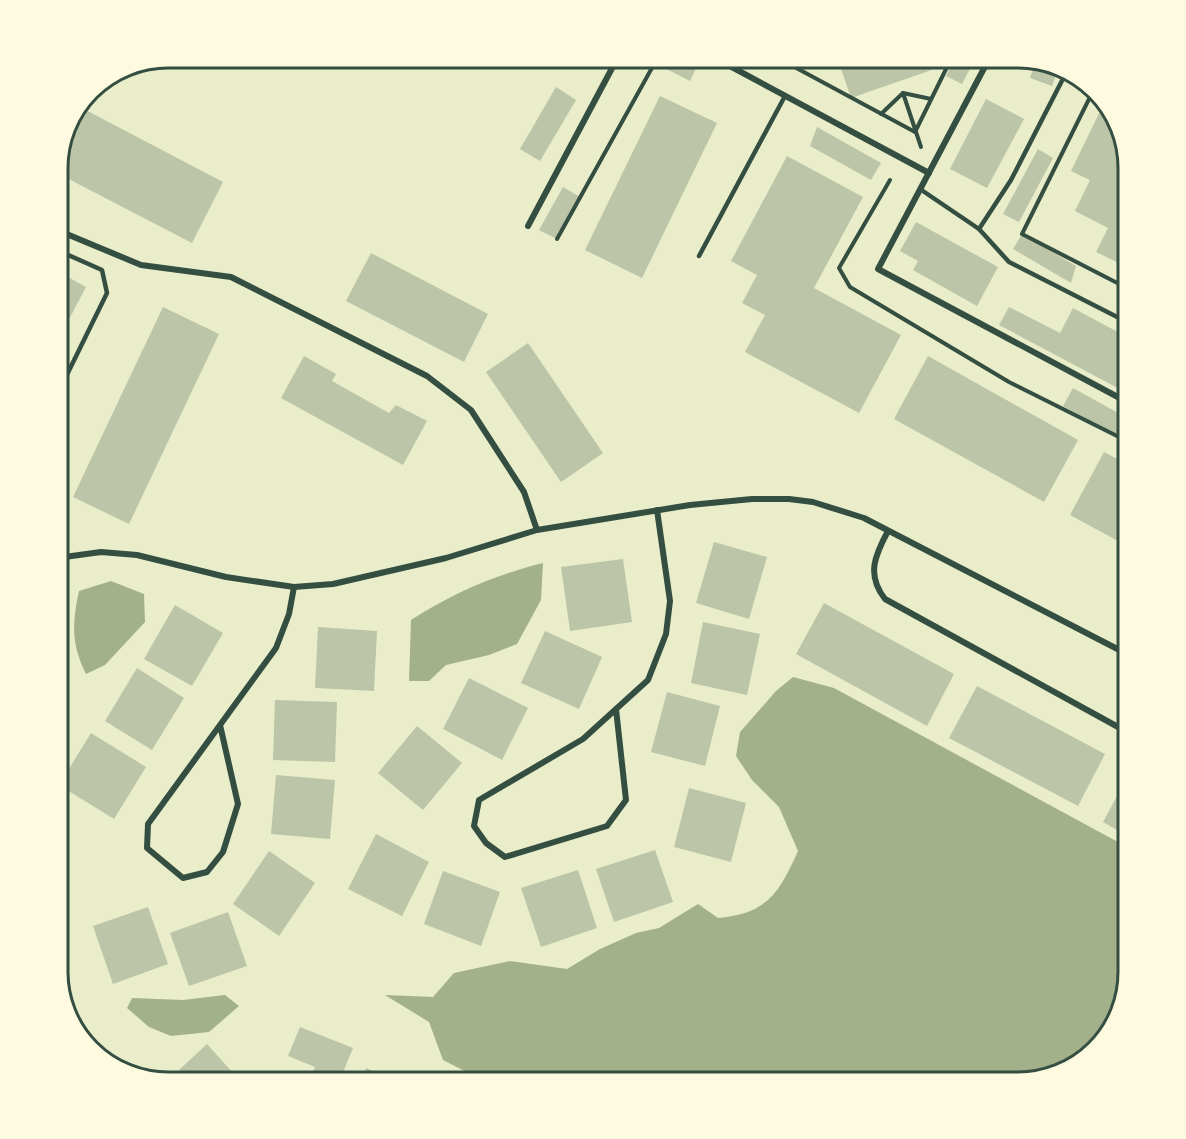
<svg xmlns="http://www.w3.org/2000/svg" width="1186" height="1139" viewBox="0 0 1186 1139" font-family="'PT Sans Narrow',sans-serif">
	<rect width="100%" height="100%" fill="#e9edc9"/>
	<g fill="#a3b18a">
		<path d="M543,563L541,600L517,644L489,655L446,665L429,681H409L411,620C453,593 495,575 543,563Z"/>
		<path d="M111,581L144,594L145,622L105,665L86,674C71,644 72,624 79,591Z"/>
		<path d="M793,677L834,688L1129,848V971L1120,1014L1091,1054L1018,1082H486L443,1060L429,1022L385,995L433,997L454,973L510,961L567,969L600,949L636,933L659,928L698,904L718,918C768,913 779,893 798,851L779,807L752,780L736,756L740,732L776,691Z"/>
		<path d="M225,995L239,1006L209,1032L171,1036L149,1027L127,1008L132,998L183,1000Z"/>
	</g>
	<g fill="#bcc5a7">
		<path d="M658,57H686L698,64L690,81L655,63Z"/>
		<path d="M837,57H940L943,66L851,98Z"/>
		<path d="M956,57H976L962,84L946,76Z"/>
		<path d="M1036,60L1059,66L1052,86L1030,78Z"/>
		<path d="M556,87L576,100L540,161L520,149Z"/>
		<path d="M660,96L717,123L642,278L585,250Z"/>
		<path d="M986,99L1024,119L987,188L950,169Z"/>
		<path d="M1104,103L1129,168V268L1096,252L1108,228L1075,211L1090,180L1071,171Z"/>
		<path d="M78,106L223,182L192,243L57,173V160L69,119Z"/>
		<path d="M817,127L881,163L871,180L810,146Z"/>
		<path d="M1038,149L1053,158L1019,222L1003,214Z"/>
		<path d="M787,156L863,197L814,288L901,335L859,413L745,352L765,315L742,303L757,275L731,261Z"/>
		<path d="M563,187L580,197L557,239L539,230Z"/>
		<path d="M916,222L998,267L977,306L913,270L918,261L900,251Z"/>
		<path d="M1022,234L1076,266L1071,283L1013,249Z"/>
		<path d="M371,253L488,314L464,362L346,301Z"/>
		<path d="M57,271L86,287L57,342Z"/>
		<path d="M163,307L219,334L129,524L73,497Z"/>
		<path d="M1009,307L1060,333L1073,308L1129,338V394L999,325Z"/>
		<path d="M528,343L603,453L561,482L486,372Z"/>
		<path d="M304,356L336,374L332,381L389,413L396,405L427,421L403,465L281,398Z"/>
		<path d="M928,356L1078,440L1044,502L894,419Z"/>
		<path d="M1073,388L1129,419V443L1063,406Z"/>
		<path d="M1104,452L1129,465V547L1070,515Z"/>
		<path d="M714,542L767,557L749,619L696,603Z"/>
		<path d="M623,559L632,622L570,631L561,567Z"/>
		<path d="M824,603L954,674L927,726L796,654Z"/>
		<path d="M175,605L223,633L192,686L144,659Z"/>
		<path d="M703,622L760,634L747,695L691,683Z"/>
		<path d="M318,627L377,631L374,691L315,688Z"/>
		<path d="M545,631L602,657L579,709L521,683Z"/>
		<path d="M137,668L184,698L152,750L105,721Z"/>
		<path d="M469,678L528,708L502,760L443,729Z"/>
		<path d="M977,686L1105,754L1078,806L949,738Z"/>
		<path d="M667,692L720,706L705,766L651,752Z"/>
		<path d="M275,700L337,702L335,762L273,760Z"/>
		<path d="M417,726L462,763L423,810L378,773Z"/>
		<path d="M91,733L146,767L114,819L59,785Z"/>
		<path d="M1129,774V837L1103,822Z"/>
		<path d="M276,775L335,780L330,839L271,834Z"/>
		<path d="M689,788L746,803L731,862L674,847Z"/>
		<path d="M376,834L429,862L402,916L348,889Z"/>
		<path d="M655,850L673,902L614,922L596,869Z"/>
		<path d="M269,851L315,883L279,936L233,904Z"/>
		<path d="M578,870L597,928L541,947L521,888Z"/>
		<path d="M443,871L500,892L481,946L424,924Z"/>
		<path d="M148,907L168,964L113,984L93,926Z"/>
		<path d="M228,912L247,966L189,986L170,933Z"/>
		<path d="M300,1027L353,1048L339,1082H309L315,1067L288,1056Z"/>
		<path d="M207,1044L241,1082H190L179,1070Z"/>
		<path d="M366,1068L397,1082H360Z"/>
		<path d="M437,1073L455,1082H433Z"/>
	</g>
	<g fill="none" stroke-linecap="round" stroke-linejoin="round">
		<g stroke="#344e41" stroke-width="4">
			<path d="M776,57L915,132"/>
			<path d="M1094,89L1022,234L1129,289"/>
			<path d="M903,93L921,147"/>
			<path d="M881,114L903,93L931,99"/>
			<path d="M915,132L952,57"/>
			<path d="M890,180L839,268L850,287L1009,382L1129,442"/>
			<path d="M557,239L658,57"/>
		</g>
		<g stroke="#344e41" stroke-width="4.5">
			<path d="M920,189L979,229L1011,180L1068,69"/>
			<path d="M979,229L1009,262L1129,323"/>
			<path d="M699,256L785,96"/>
			<path d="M57,395L107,293L102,270L57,250"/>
		</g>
		<g stroke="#344e41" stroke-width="6">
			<path d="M713,57L929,173"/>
			<path d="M990,57L878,269L1129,403"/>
			<path d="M528,226L618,57"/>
			<path d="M57,230L141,265L231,277L427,376L471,410L524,492L537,530"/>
			<path d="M888,531C875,555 866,575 885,599L1129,733"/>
			<path d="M57,558L101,552L137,555L226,577L294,587L333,584L446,558L537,530L690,505L752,499H789L813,502L864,518L1129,655"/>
			<path d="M616,709L626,800L607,826L505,857L486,843L474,826L479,800L583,739L648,680L666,634L670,601L657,510"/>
			<path d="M220,725L238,804L223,852L207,872L183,878L147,848L148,824L276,648L289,614L294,587"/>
		</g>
	</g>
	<path d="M0 0H1186V1139H0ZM168 68H1018A100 100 0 0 1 1118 168V972A100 100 0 0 1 1018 1072H168A100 100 0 0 1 68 972V168A100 100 0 0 1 168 68Z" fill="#fefae0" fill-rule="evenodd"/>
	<path fill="none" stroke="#344e41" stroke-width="3" d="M168 68H1018A100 100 0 0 1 1118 168V972A100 100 0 0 1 1018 1072H168A100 100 0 0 1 68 972V168A100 100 0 0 1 168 68Z"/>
</svg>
